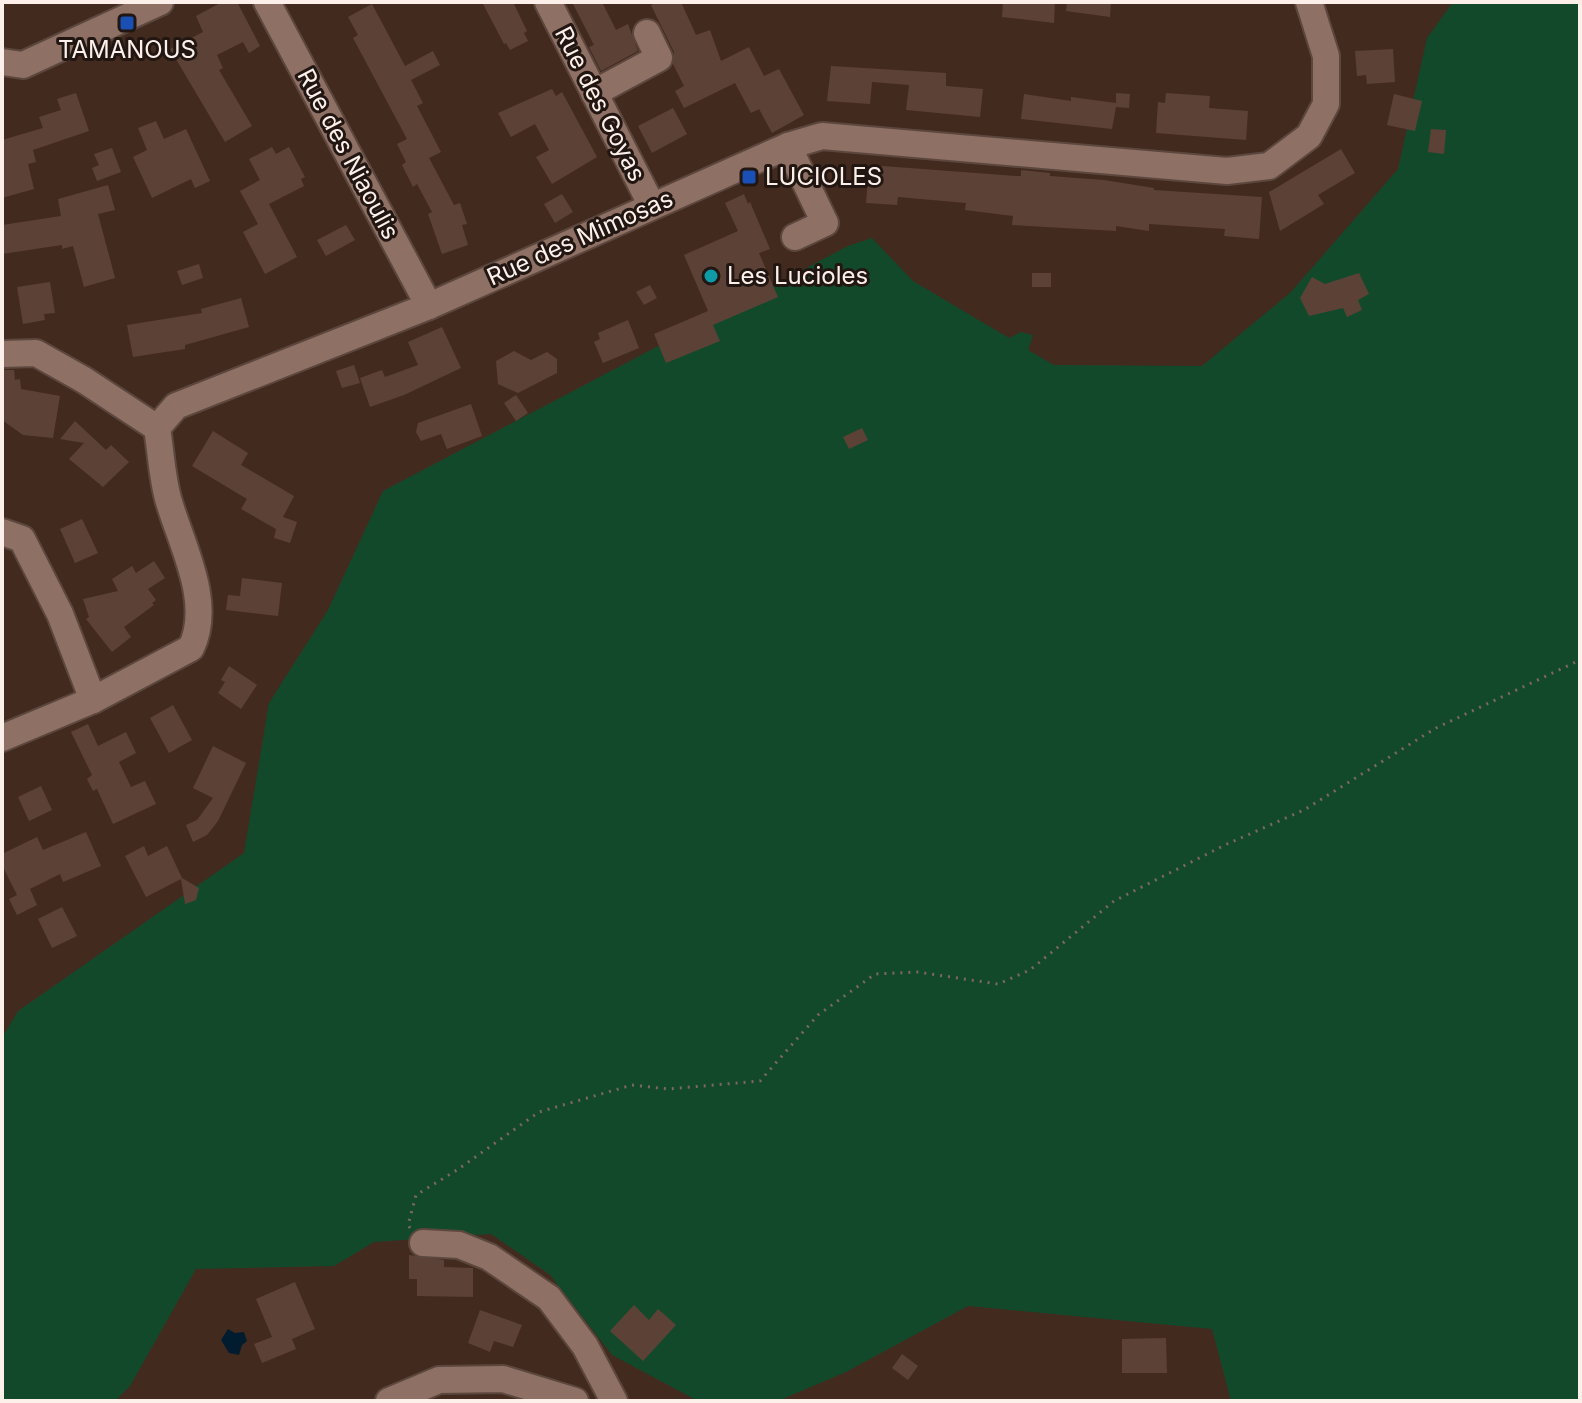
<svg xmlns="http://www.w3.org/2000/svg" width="1582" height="1403" viewBox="0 0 1582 1403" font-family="Inter,sans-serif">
	<rect width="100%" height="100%" fill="#432a1f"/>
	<path fill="#13492b" d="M1453,2H1580V1401H1231L1212,1329L968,1306L846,1372L778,1401H698L612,1355L550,1275L491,1234L374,1242L334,1266L196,1269L130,1386L115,1401H2V1038L18,1011L244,853L269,703L328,610L383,491L848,246L872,238L913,281L1009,338L1021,332L1033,335L1028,350L1054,365L1202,366L1291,292L1398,169L1427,38Z"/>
	<path fill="#021c2f" d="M228,1329L235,1333L244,1332L247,1341L242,1345L239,1355L229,1353L221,1340Z"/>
	<g fill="#5c4236">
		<path d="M222,2H237L260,46L249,53L243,42L217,55L223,68L219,70L252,126L225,142L170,49L203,32L196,16Z"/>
		<path d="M482,2H513L527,31L524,33L528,41L510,50L506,43L504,44Z"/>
		<path d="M572,2H602L616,30L628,24L638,51L601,71L589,47L594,45Z"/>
		<path d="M659,2H681L696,35L710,30L721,61L749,47L764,76L779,69L804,115L772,133L759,109L751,113L735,83L684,108L675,91L684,86L673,64L674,52L651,5Z"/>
		<path d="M1003,2H1055L1054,23L1002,17Z"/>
		<path d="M1067,2H1111L1110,17L1066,11Z"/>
		<path d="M372,4L405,66L433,51L440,65L411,80L423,103L417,106L441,152L429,158L454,205L460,203L467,224L462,225L468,245L442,254L428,214L432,212L417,184L413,187L402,165L406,162L397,144L407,139L353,38L358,35L348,17Z"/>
		<path d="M1393,49L1395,82L1367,84L1366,75L1357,76L1355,51Z"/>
		<path d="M831,66L946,73V86L983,89L980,117L906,110L909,85L872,82L870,104L827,101Z"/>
		<path d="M552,89L556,96L562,92L597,157L552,184L536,157L549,150L535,124L511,137L498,113Z"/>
		<path d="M76,93L89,131L33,150L36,162L28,164L34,189L2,198V140L43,128L39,117L61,110L57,99Z"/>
		<path d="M1116,93L1130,94L1129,108L1116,107L1112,129L1021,119L1024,94L1071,101V97L1116,103Z"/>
		<path d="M1166,93L1210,96L1209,108L1248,111L1246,140L1156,133L1158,102L1165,103Z"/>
		<path d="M1394,94L1422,101L1415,131L1387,125Z"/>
		<path d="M673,108L687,134L652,153L638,126Z"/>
		<path d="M156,121L164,139L186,129L210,181L195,188L191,179L152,198L133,157L147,150L138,128Z"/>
		<path d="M1431,129L1446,130L1444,154L1428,152Z"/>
		<path d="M272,147L276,154L289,147L305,177L301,179L304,186L269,204L297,257L265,274L243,232L258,224L240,191L260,180L249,159Z"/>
		<path d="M112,148L121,172L97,181L92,168L99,165L94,154Z"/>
		<path d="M1341,149L1355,173L1318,195L1324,204L1280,231L1269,192Z"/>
		<path d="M869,165L1016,176H1021V170L1050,173V176L1104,180L1154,188V190L1262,197L1259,239L1224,236L1225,229L1149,224V231L1116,226V231L1012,225L1013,216L965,210L966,203L898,197L897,205L866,203Z"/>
		<path d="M108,185L115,210L98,214L115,278L84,287L73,246L62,249V245L2,254V225L61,216L58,199Z"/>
		<path d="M562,194L573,212L555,223L544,204Z"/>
		<path d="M744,194L748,204L750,202L770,249L759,253L778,297L713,325L720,341L666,363L654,334L708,311L684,255L738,231L725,203Z"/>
		<path d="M346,225L355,240L326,256L317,240Z"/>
		<path d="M199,264L203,278L182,285L177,271Z"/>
		<rect x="1032" y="273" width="19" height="14"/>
		<path d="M1359,273L1369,294L1358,300L1362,310L1347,317L1343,308L1309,316L1300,298L1312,277L1325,284Z"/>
		<path d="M50,282L55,313L44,314L45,320L23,324L17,287Z"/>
		<path d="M650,285L657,298L644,305L636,292Z"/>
		<path d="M241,298L249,327L185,345V349L133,357L127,325L202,313L201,309Z"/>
		<path d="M628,320L639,348L603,363L594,342L600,339L598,333Z"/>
		<path d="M442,327L461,368L404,395L370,407L360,378L382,370L385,377L418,365L408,342Z"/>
		<path d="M514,351L531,360L547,352L557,359V373L518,393L498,384L496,361Z"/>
		<path d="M354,365L360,383L342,388L336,371Z"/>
		<path d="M2,370H14L15,380L20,379L21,389L60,396L53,438L23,435L2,420Z"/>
		<path d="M516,395L528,413L516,421L504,403Z"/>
		<path d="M471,404L482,436L447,449L441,434L421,441L416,432L418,423Z"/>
		<path d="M75,421L106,450L111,445L129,462L103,487L69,459L84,443L60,439Z"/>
		<path d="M862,428L868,440L849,449L843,437Z"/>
		<path d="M213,431L248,453L241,465L294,496L283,517L297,522L290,543L274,538L276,529L241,509L247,499L192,466Z"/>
		<path d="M82,519L98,553L75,563L60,529Z"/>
		<path d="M154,561L165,578L148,589L156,600L152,603L154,605L124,627L131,637L112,652L86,619L89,617L83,599L118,591L112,579L132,566L136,573Z"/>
		<path d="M242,578L282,583L278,616L226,610L228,595L240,596Z"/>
		<path d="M229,666L257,685L241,709L218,693L225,682L221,680Z"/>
		<path d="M173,705L192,740L169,753L150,718Z"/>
		<path d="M88,724L98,746L126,732L136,753L119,762L131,787L145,781L156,804L113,824L97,789L93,791L87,779L92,775L71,732Z"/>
		<path d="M213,746L246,763L218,821L207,835L193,842L186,825L197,820L213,798L193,788Z"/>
		<path d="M41,786L52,810L29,821L18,797Z"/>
		<path d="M86,832L101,866L63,882L60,874L30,889L37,905L17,915L9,899L17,895L2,865V854L37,837L43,850Z"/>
		<path d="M144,846L148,856L167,846L182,878L199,888L196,900L185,904L181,879L146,897L125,856Z"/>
		<path d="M62,907L77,936L52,948L38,919Z"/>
		<path d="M409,1255L444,1260V1267L473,1268V1297L417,1296V1279H409Z"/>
		<path d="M295,1282L315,1329L292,1339L296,1349L262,1363L254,1344L272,1337L256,1299Z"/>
		<path d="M634,1305L649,1320L658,1309L676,1325L643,1361L610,1331Z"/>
		<path d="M480,1310L522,1325L513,1347L494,1341L490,1352L468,1343Z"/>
		<path d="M1166,1338L1167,1373H1122V1339Z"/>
		<path d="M902,1354L918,1366L908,1380L892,1368Z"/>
	</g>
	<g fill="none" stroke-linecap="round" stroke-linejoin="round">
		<defs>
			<g id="minor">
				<path d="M267,2L429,306"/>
				<path d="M548,2L652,206"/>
				<path d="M2,62L23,65L160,2"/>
				<path d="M594,93L659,58L647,33"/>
				<path d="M788,146L825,223L795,237"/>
				<path d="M2,354L36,353L84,380L157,428"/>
				<path d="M2,532L22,539L60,614L93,700"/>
				<path d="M2,738L93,700L191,648C213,603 182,546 169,502C162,479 161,452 157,428L176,406L429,306L788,146L822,136L1227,171L1269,166L1309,136L1326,104V56L1309,2"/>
				<path d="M423,1243L459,1245L489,1257L549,1298L585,1346L614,1401"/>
				<path d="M389,1401L439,1380L503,1379L575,1401"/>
			</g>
		</defs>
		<use href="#minor" stroke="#5c473e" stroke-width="30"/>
		<path stroke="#7d685f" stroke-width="3" stroke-dasharray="2 6" stroke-linecap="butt" d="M410,1228L408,1225L416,1195L457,1170L539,1112L632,1085L668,1089L760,1081L818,1015L875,974L917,972L998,984L1030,970L1114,901L1227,844L1304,810L1436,728L1580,660"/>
		<use href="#minor" stroke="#8e7064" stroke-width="26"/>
	</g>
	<g fill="#1a4fb4" stroke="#211611" stroke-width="3">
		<rect x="119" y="15" width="16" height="16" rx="4"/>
		<rect x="741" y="169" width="16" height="16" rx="4"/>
	</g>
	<circle fill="#0f9aa8" stroke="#211611" stroke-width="3" cx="711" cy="276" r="8"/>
	<g text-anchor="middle" stroke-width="6" stroke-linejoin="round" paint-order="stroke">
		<g font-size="24" fill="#fdf0ea" stroke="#211611" text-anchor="start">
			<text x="127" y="58" text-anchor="middle">TAMANOUS</text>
			<text x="765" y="185">LUCIOLES</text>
			<text x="727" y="284">Les Lucioles</text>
		</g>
		<g font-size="24" fill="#fdf0ea" stroke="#211611">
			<text transform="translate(600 104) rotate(63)" y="8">Rue des Goyas</text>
			<text transform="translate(348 154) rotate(62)" y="8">Rue des Niaoulis</text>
			<text transform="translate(580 238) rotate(-24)" y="8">Rue des Mimosas</text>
		</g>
	</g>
	<rect width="1582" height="1403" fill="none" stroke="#fdf0ea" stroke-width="8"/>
</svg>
